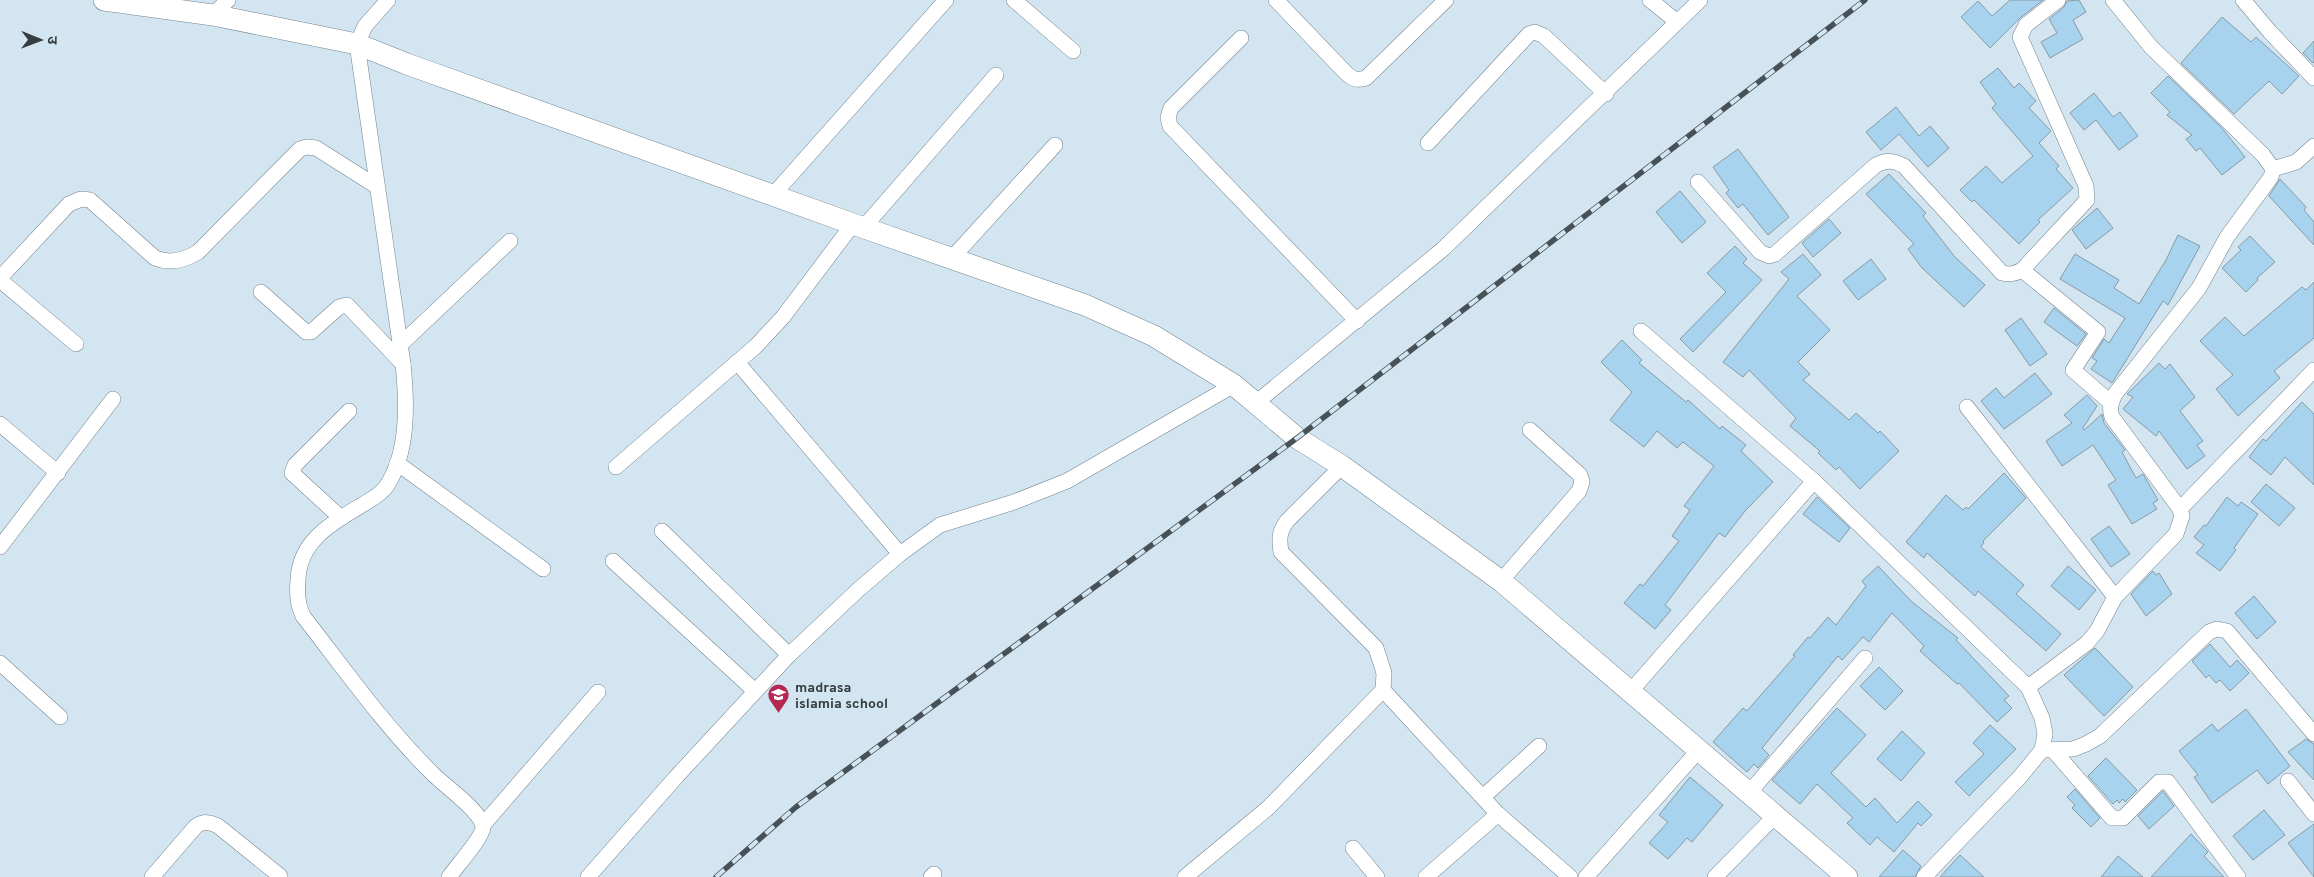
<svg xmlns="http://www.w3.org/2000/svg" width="2314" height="877" viewBox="0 0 2314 877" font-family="Overpass,'Noto Sans Devanagari',sans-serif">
	<rect width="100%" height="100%" fill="#d2e5f1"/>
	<g fill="#a7d3ee" stroke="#889aa4">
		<path d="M2010,0H2043L2020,18L1990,48L1961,17L1978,1L1992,16Z"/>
		<path d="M2079,0L2086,12L2073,20L2083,39L2050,58L2041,42L2057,33L2049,19L2064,7L2067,1Z"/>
		<path d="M2222,17L2251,42L2256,37L2299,76L2282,94L2269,81L2234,114L2181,63Z"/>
		<path d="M2314,41V62L2313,63L2303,53Z"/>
		<path d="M1998,68L2014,88L2019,83L2036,101L2029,108L2051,131L2039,143L2059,166L2056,169L2073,188L2038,220L2040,222L2019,244L1974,200L1972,202L1960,190L1986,166L2002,183L2033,156L1992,108L1996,104L1980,82Z"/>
		<path d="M2168,76L2221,127L2245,157L2222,175L2200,148L2196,151L2186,139L2192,135L2167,115L2170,112L2151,93Z"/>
		<path d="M2094,93L2113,117L2120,112L2138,136L2119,150L2096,120L2084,130L2070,113Z"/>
		<path d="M1896,107L1919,136L1930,126L1949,148L1928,167L1899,134L1881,150L1866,132Z"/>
		<path d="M1738,149L1789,217L1768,235L1743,204L1738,208L1726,193L1729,190L1713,167Z"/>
		<path d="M1889,174L1926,213L1923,216L1955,257L1985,285L1964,307L1922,268L1908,249L1914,244L1866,194Z"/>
		<path d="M2280,179L2306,207L2304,210L2314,222V245L2269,196Z"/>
		<path d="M1680,191L1706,222L1682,243L1656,212Z"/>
		<path d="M2097,208L2113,228L2086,249L2072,230Z"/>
		<path d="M1829,219L1841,233L1813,257L1802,243Z"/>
		<path d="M2178,235L2200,246L2168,305L2163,301L2112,383L2091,369L2097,361L2092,358L2104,339L2109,343L2125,318L2060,279L2075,254L2119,280L2114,288L2139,304L2166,260Z"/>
		<path d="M2250,236L2275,262L2257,278L2258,280L2246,292L2222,268L2241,250L2238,247Z"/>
		<path d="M1735,246L1747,259L1743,263L1762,280L1693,352L1680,339L1726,292L1707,273Z"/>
		<path d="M1803,254L1821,275L1797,296L1830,330L1798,362L1810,374L1803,380L1849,420L1856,413L1878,433L1880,431L1899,451L1860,489L1839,467L1836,470L1818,453L1820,451L1790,426L1796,418L1749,370L1743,377L1723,362L1789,279L1781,272Z"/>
		<path d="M1871,259L1886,279L1858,300L1843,281Z"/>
		<path d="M2314,282V338L2274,371L2280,378L2238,416L2216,389L2233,375L2200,341L2225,317L2244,336L2302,287L2306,290Z"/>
		<path d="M2054,308L2086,334L2077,346L2044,322Z"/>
		<path d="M2021,318L2047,354L2030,366L2005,330Z"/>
		<path d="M1622,340L1642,360L1639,363L1686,402L1688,400L1720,429L1722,426L1746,445L1741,451L1773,482L1745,511L1725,537L1719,533L1665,605L1671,610L1655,629L1624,603L1640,584L1643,586L1679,541L1672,536L1690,510L1684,506L1714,466L1683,442L1677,448L1657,431L1644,447L1610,420L1632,392L1601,362Z"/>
		<path d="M2159,363L2165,369L2170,364L2195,397L2180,411L2203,441L2197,445L2205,456L2187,469L2159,431L2156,436L2123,409L2133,397L2127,394Z"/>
		<path d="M2035,373L2052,394L2004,429L1981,401L1996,388L2004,398Z"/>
		<path d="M2087,395L2097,406L2083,428L2084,430L2102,414L2104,423L2125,450L2122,452L2136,478L2143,474L2158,500L2153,503L2157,509L2132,524L2108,485L2116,480L2093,445L2062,466L2046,441L2072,423L2064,415Z"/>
		<path d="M2302,402L2314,414V485L2285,457L2271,475L2249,457L2263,439L2266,441Z"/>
		<path d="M2004,473L2026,498L1983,541L1984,542L1981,547L2024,585L2016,594L2061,634L2046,651L1978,591L1975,596L1927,553L1924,558L1906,542L1946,495L1963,510L1966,507L1968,509Z"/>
		<path d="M2266,484L2295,508L2279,526L2251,502Z"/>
		<path d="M1817,497L1850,528L1839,542L1803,514Z"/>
		<path d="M2227,497L2238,506L2241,502L2258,514L2234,548L2236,550L2220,571L2196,553L2204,545L2194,537L2204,525L2206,526Z"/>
		<path d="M2109,526L2130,554L2111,567L2091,539Z"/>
		<path d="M1878,566L1912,602L1958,638L1956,640L2009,696L2004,700L2012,708L1997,722L1959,683L1957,684L1920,651L1924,646L1892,613L1869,642L1863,637L1842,660L1838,656L1762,748L1769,755L1758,768L1754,764L1747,772L1713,742L1743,708L1747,711L1795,656L1793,655L1808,637L1810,638L1828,617L1836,625L1866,586L1862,581Z"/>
		<path d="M2068,566L2096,590L2079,610L2051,586Z"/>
		<path d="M2153,571L2156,575L2159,573L2172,594L2146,616L2131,594Z"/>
		<path d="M2254,596L2276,622L2257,639L2235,613Z"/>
		<path d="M2210,644L2230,667L2237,660L2249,673L2230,691L2220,680L2216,683L2209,675L2206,678L2192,661Z"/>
		<path d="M2095,648L2133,687L2104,716L2064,675Z"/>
		<path d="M1879,667L1903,691L1885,710L1860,686Z"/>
		<path d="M1837,708L1866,735L1831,773L1866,807L1875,798L1897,823L1918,801L1932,815L1921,826L1918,823L1894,852L1877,837L1870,845L1847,823L1853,818L1817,784L1800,804L1772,780Z"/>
		<path d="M2246,709L2290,766L2268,784L2257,770L2212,803L2194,777L2198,775L2179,751L2212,724L2218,731Z"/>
		<path d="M1990,725L2016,749L1969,796L1955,782L1984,754L1973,743Z"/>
		<path d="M1902,731L1925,753L1901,781L1877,759Z"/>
		<path d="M2306,739L2314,744V780L2288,752Z"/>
		<path d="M2106,758L2137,790L2125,802L2123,799L2119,803L2117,800L2113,804L2088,776Z"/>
		<path d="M1690,777L1723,805L1692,842L1687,838L1668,859L1649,843L1668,822L1659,815Z"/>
		<path d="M2075,789L2100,818L2091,827L2072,808L2075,805L2067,797Z"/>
		<path d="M2163,791L2174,806L2149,829L2138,816Z"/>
		<path d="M2264,810L2285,835L2253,860L2233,836Z"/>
		<path d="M2314,824V877L2288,843Z"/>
		<path d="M2191,834L2208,852L2204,856L2224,877H2151Z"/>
		<path d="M1903,850L1921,866L1915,877H1879Z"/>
		<path d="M1960,855L1984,877H1940Z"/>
		<path d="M2118,856L2143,877H2101Z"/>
	</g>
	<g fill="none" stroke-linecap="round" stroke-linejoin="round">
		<defs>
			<g id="minor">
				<path d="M388,0L365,26L357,44L403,364C407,402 409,453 386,487C380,495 370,500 362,505C332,523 300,540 298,579C297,592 297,603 303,616C345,670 385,727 434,775C445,786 482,812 483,827C483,837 456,867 449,877"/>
				<path d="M1014,0L1073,51"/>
				<path d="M1276,0L1345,72C1352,79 1356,81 1366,78L1446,0"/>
				<path d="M1650,0L1676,21"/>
				<path d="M2113,0L2151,47L2263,155L2273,169L2271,177L2227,237L2199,288L2115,394C2111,403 2109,408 2112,417L2180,509"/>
				<path d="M2243,0L2270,32L2314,78"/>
				<path d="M213,15L228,0"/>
				<path d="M1241,38L1171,108L1168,117L1170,126L1357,321"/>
				<path d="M1428,143L1529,34L1535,32L1544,36L1606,94"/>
				<path d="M2273,169L2296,162L2314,146"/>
				<path d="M1698,182L1760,252L1769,256L1775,254L1876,165C1887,160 1893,160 1904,166L2002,273C2010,275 2015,274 2022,270L2087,200L2086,186L2020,37L2026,25L2058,0"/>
				<path d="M773,195L946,0"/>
				<path d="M864,227L996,75"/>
				<path d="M952,258L1055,145"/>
				<path d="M2022,270L2098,332L2073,370L2111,403"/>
				<path d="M0,278L69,204L81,199L90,200L155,258C170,264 185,260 198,252L300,149L307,147L316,148L376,186"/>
				<path d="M0,280L76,344"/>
				<path d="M261,292L306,332H311L339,307L347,305L403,364"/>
				<path d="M1641,331L1814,481"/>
				<path d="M400,345L510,241"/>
				<path d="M737,362L900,554"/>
				<path d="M1257,402L1443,249L1700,0"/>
				<path d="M1967,407L2115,597"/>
				<path d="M0,424L58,473"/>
				<path d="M397,463L543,569"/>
				<path d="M616,467L756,346L783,317L853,224"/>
				<path d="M341,518L292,473L295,465L349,411"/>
				<path d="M662,531L789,655"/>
				<path d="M0,547L113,399"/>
				<path d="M613,561L755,691"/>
				<path d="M1501,581L1579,491L1582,482L1580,475L1530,430"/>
				<path d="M0,663L60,717"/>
				<path d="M2028,687L2087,643L2097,631L2115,597L2176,534L2182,516L2180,509L2314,370"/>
				<path d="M1383,690L1498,814L1570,877"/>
				<path d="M1630,692L1814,481L2028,687L2042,718L2045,734L2042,750L2019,778L1924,877"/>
				<path d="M2042,750L2073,749L2086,744L2100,736L2209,632L2217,629L2227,631L2314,734"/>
				<path d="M2053,750L2112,818H2123L2159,782H2168L2238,877"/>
				<path d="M2288,781L2314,814"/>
				<path d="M1748,794L1865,658"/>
				<path d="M1483,797L1539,746"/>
				<path d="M483,825L598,692"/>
				<path d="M1353,848L1377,877"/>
				<path d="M152,877L196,826C204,821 209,822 218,826L280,876"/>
				<path d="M588,877L677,776L789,655L858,590L900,554L940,525L1014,502L1067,481L1234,385"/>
				<path d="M931,877L934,874"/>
				<path d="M1185,877L1268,808L1383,690L1384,673L1376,648L1281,552C1279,539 1279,532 1287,521L1342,466"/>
				<path d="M1426,877L1498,814"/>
				<path d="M1586,877L1698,751"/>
				<path d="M1715,877L1775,816"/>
			</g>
			<path id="secondary" d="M104,0L213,15L357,44L407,64L853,224L1085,305L1154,336L1234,385L1297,438L1342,466L1501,581L1847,877"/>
		</defs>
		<use href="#minor" stroke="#73848f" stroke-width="16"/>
		<use href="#secondary" stroke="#73848f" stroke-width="22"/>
		<use href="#minor" stroke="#fff" stroke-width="15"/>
		<use href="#secondary" stroke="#fff" stroke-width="21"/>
		<defs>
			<path id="rail" d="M716,877L796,807L1297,438L1865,0"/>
		</defs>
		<use href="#rail" stroke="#485156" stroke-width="5.5"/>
		<use href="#rail" stroke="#d2e5f1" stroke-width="4" stroke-dasharray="11" stroke-linecap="butt"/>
	</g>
	<defs>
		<symbol id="school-pin" viewBox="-11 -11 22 30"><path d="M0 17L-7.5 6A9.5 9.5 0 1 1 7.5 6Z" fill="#b62652" stroke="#d2e5f1"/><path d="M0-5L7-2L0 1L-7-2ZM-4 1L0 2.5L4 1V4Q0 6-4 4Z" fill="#fff"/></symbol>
	</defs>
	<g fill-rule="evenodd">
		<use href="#school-pin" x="766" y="682" width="25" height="34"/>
	</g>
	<g text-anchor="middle" stroke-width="4" stroke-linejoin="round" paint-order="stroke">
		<g font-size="14" font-weight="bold" fill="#353d41" stroke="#d2e5f1" text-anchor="start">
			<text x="795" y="692">madrasa<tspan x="795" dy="16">islamia school</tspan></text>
		</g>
	</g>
	<g transform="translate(40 40) rotate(91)" stroke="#d2e5f1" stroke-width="4" paint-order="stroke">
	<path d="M0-4L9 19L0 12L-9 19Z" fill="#353d41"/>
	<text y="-8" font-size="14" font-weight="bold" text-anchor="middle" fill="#353d41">उ</text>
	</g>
</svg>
